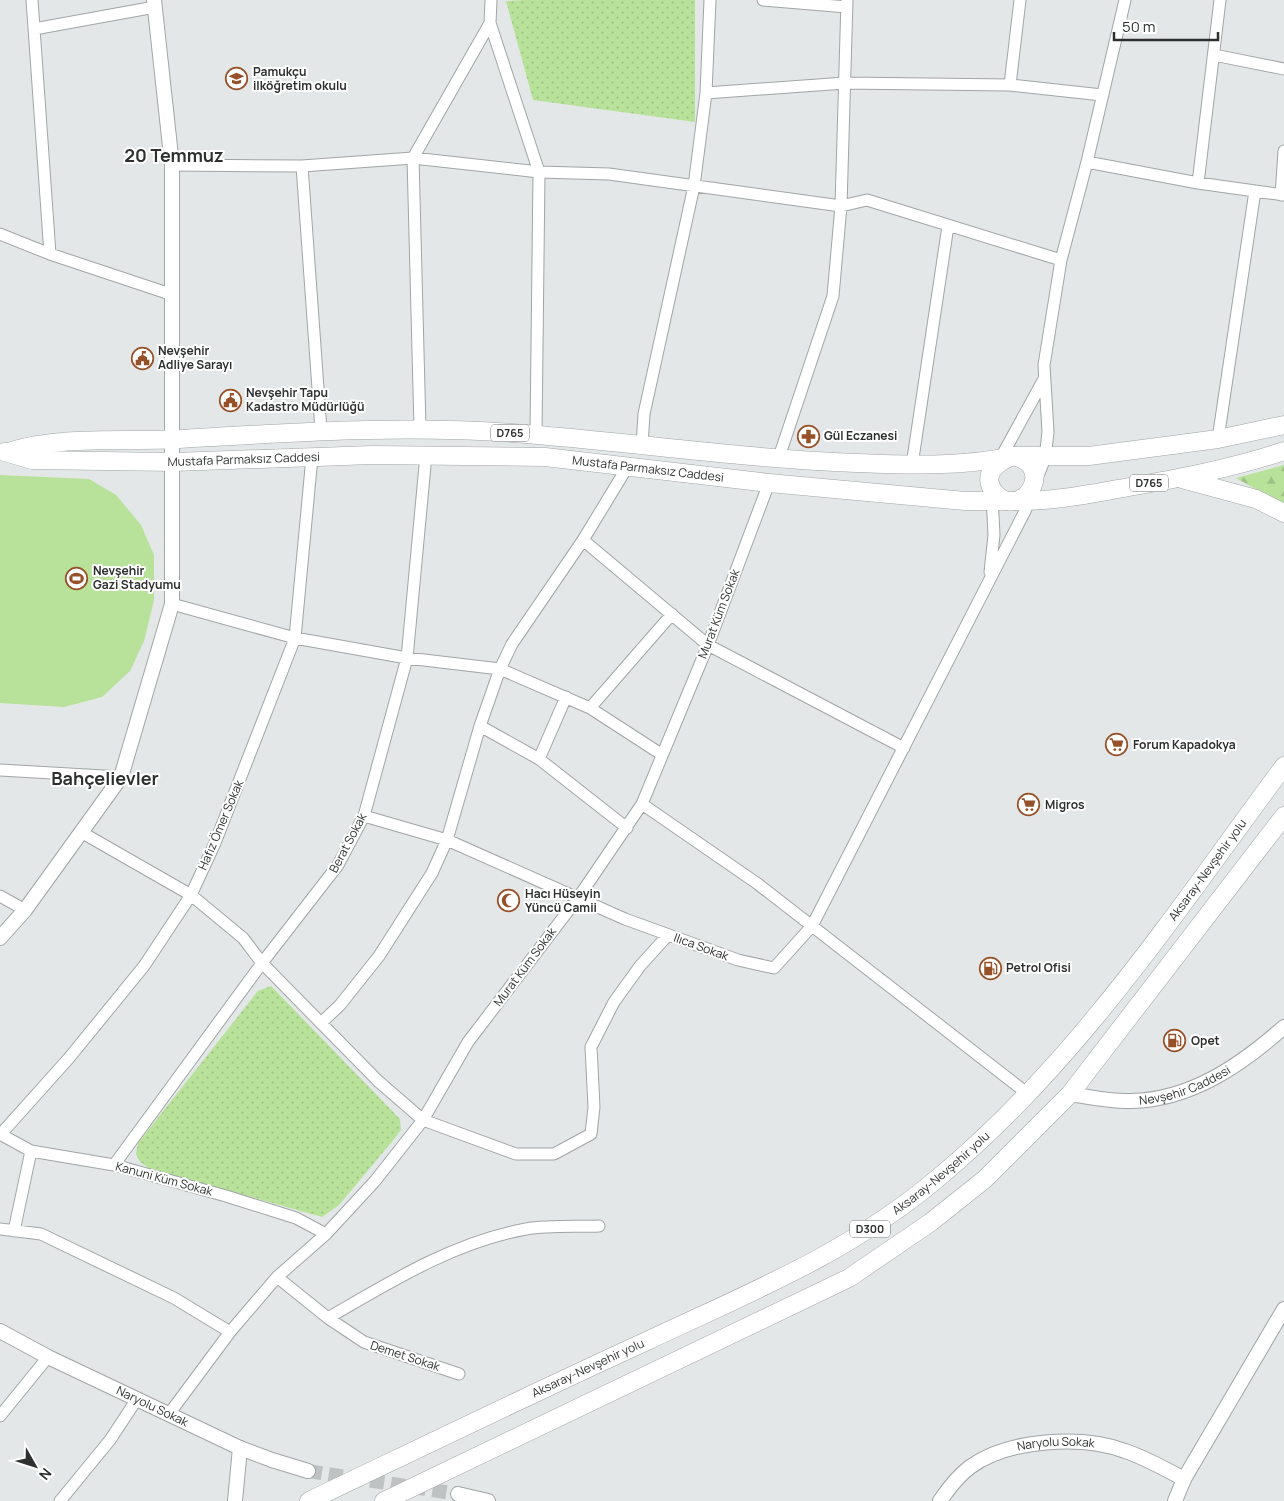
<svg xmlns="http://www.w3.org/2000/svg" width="1284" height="1501" font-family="Manrope,sans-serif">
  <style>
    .grass { fill: url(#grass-dots) }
    .forest { fill: url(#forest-firs) }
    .garden { fill: #b8e29a }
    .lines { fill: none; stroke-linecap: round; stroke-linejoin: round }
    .tertiary-tunnel { stroke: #bfc2c2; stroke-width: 14; stroke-dasharray: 14 7; stroke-linecap: butt }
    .minor-casing { stroke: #a1a5a5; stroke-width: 13 }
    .tertiary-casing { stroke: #a1a5a5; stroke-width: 16 }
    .primary-casing { stroke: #a1a5a5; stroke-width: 19 }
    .trunk-casing { stroke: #a1a5a5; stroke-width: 19 }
    .minor { stroke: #fff; stroke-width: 11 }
    .tertiary { stroke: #fff; stroke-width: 14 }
    .primary { stroke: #fff; stroke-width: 18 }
    .trunk { stroke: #fff; stroke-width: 18 }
    .labels { text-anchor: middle; stroke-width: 4; stroke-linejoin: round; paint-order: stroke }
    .shield { fill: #fff; stroke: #6d6e6e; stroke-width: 1 }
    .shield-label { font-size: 11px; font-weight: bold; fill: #2e3030 }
    .poi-label { font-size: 12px; font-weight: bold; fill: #2e3030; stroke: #fff; text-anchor: start }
    .street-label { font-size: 12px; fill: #2e3030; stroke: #fff }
    .district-label { font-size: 18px; font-weight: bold; fill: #2e3030; stroke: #fff }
  </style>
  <defs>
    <pattern id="grass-dots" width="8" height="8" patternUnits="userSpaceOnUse" patternTransform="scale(1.25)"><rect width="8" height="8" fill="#b8e29a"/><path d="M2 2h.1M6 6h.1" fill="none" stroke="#9ec285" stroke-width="1.8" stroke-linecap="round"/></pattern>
    <pattern id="forest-firs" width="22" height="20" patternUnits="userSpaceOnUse" patternTransform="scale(1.25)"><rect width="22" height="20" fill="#b8e29a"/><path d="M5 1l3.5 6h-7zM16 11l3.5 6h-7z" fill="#9ec285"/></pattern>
  </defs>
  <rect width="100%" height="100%" fill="#e3e7e7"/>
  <path class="grass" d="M523 0H695V122L533 100 506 1Z
    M271 986 400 1119 401 1130 395 1138 339 1205 322 1217 149 1168 140 1162 136 1154 138 1143 258 991Z"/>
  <path class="forest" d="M1284 465V505L1236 478Z"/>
  <path class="garden" d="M0 475 89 479 116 495 141 525 154 555V600L144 641 130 671 102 697 64 707 0 703Z"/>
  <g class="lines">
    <path class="tertiary-tunnel" d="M308 1471 458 1494"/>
    <defs>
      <path id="minor" d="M32 0 50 254
        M491 0 490 23 539 172 536 434
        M763 0 847 7
        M34 29 155 7
        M1214 55 1284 69
        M1010 85 1020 0
        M706 93 845 83 1010 85 1102 95
        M1087 162 1198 183 1284 195
        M172 165 302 166 413 158 539 172 609 174 841 206 867 200 1061 260
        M302 166 321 430
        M1198 183 1220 0
        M1281 195 1284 151
        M0 234 50 254 173 295
        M420 428 413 158 490 23
        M1218 439 1255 191
        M642 445 644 414 694 186 706 93 710 0
        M778 460 833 296 841 206 847 0
        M999 461 1044 379
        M912 465 948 226
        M1036 481 1045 458 1048 432 1044 365 1061 260 1087 162 1125 0
        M583 540 708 645 904 748
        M990 572 994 535 992 495
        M172 604 295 638 407 658 500 669 590 708 661 754
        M590 708 672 614
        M480 726 539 759 627 828
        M539 759 566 697
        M0 770 121 777
        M642 804 758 884 1028 1094
        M364 816 447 840 625 919 738 960 774 968 812 926 1025 511 1030 496
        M81 832 191 895 243 938 262 963 378 1081 423 1120 516 1154H554L591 1134 594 1107 591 1047 614 1002 640 966 668 935
        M0 896 25 910
        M321 1023 340 1005 379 956 432 873 447 840 480 726 500 669 512 644 583 540 628 466
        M0 1134 31 1151 114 1165 226 1196 296 1218 326 1234
        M0 1135 69 1058 144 966 191 895 215 843 295 638 312 457
        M114 1165 262 963 338 865 364 816 407 658 426 455
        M0 1229 41 1234 174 1298 230 1332
        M14 1231 31 1151
        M277 1277 328 1318 364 1342 459 1374
        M328 1318C390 1282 454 1242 526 1229 550 1225 575 1227 599 1226
        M169 1414 230 1332 277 1277 326 1234 375 1181 423 1120 468 1042 578 898 642 804 708 645 769 483
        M0 1416 48 1357
        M60 1501 110 1440 137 1399"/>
      <g id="tertiary">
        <path d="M0 938 25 910 121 777 172 604V165L154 0"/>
        <path id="s1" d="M1070 1094C1090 1097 1111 1102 1131 1101 1191 1100 1241 1065 1284 1027"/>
        <path id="s2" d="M0 1331 48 1357 240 1448 272 1460 308 1471"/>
        <path d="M458 1494 488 1501"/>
        <path d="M235 1501 240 1448"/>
        <path id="s3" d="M940 1501C948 1489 958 1476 970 1467 1008 1439 1082 1435 1125 1451 1146 1458 1165 1469 1184 1479"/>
        <path d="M1175 1501 1184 1479 1284 1309"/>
      </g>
      <g id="primary">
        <path id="s4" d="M5 452 32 460 174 462 372 455 545 457 769 483 965 501H1008"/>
        <path d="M8 452C61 435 122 442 179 439 299 432 418 424 538 435 645 444 750 459 856 463 909 465 962 467 1013 456 1059 467 1020 522 995 493 980 475 997 462 1013 456"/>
      </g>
      <g id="trunk">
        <path d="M1013 456H1089L1218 439 1284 425"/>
        <path d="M1182 479 1256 499 1284 513"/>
        <path d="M1012 501C1051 502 1090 494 1129 487 1181 478 1233 468 1284 451"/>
        <path id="s5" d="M309 1501C422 1447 535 1392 649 1340 753 1291 849 1253 938 1178 1077 1063 1177 910 1284 766"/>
        <path d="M384 1501 849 1278 931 1222 985 1179 1070 1094 1284 816"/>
      </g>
    </defs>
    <use href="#minor" class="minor-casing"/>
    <use href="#tertiary" class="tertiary-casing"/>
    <use href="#primary" class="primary-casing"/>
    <use href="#trunk" class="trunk-casing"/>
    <use href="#minor" class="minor"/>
    <use href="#tertiary" class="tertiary"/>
    <use href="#primary" class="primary"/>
    <use href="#trunk" class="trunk"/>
  </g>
  <defs>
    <symbol id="school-ring" viewBox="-11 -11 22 22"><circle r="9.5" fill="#fff" stroke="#975129" stroke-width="1.5"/><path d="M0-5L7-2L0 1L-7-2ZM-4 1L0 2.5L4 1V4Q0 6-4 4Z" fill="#975129"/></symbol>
    <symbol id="civic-ring" viewBox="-11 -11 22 22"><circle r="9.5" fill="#fff" stroke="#975129" stroke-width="1.5"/><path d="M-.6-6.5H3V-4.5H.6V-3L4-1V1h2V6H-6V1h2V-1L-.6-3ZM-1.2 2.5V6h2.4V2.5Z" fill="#975129"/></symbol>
    <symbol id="pharmacy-ring" viewBox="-11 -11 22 22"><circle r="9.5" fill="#fff" stroke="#975129" stroke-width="1.5"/><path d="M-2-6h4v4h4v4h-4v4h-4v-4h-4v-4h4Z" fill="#975129"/></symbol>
    <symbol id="stadium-ring" viewBox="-11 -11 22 22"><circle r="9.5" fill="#fff" stroke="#975129" stroke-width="1.5"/><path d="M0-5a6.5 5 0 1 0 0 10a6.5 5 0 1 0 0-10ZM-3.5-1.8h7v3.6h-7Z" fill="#975129"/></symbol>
    <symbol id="supermarket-ring" viewBox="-11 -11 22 22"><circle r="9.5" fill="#fff" stroke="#975129" stroke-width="1.5"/><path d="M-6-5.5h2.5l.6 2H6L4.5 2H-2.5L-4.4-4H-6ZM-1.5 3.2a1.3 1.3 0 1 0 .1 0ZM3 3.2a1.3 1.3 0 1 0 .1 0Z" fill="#975129"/></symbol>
    <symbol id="mosque-ring" viewBox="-11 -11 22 22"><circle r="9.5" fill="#fff" stroke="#975129" stroke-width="1.5"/><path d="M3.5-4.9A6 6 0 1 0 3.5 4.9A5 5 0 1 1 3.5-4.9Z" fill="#975129"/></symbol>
    <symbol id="fuel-ring" viewBox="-11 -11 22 22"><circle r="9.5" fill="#fff" stroke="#975129" stroke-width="1.5"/><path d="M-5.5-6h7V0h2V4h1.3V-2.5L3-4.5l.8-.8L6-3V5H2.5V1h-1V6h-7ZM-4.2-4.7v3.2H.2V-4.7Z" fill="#975129"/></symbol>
  </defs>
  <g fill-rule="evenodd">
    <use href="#school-ring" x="224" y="66" width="25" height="25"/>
    <use href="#civic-ring" x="130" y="346" width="25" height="25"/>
    <use href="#civic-ring" x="218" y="388" width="25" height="25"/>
    <use href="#pharmacy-ring" x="796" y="424" width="25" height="25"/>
    <use href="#stadium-ring" x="64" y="566" width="25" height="25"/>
    <use href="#supermarket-ring" x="1104" y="732" width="25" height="25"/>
    <use href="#supermarket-ring" x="1016" y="792" width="25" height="25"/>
    <use href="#mosque-ring" x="496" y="888" width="25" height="25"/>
    <use href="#fuel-ring" x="978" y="956" width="25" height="25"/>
    <use href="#fuel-ring" x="1162" y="1028" width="25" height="25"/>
  </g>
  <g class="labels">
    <g class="shield">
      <rect x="491" y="424.5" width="38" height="17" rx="4"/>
      <rect x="1130" y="474.5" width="38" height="17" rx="4"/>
      <rect x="850" y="1220.5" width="40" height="17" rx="4"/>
    </g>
    <g class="shield-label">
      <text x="510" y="437">D765</text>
      <text x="1149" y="487">D765</text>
      <text x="870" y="1233">D300</text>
    </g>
    <g class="poi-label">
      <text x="253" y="76">Pamukçu<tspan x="253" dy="14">ilköğretim okulu</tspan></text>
      <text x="158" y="355">Nevşehir<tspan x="158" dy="14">Adliye Sarayı</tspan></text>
      <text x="246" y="397">Nevşehir Tapu<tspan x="246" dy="14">Kadastro Müdürlüğü</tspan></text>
      <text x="824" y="440">Gül Eczanesi</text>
      <text x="93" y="575">Nevşehir<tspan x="93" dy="14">Gazi Stadyumu</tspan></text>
      <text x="1133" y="749">Forum Kapadokya</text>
      <text x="1045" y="809">Migros</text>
      <text x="525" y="898">Hacı Hüseyin<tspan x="525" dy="14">Yüncü Camii</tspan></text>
      <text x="1006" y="972">Petrol Ofisi</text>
      <text x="1191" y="1045">Opet</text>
    </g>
    <g class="street-label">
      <text dy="4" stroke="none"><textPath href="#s4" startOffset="240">Mustafa Parmaksız Caddesi</textPath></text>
      <text dy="4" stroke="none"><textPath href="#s4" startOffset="645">Mustafa Parmaksız Caddesi</textPath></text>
      <text transform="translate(719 614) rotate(-69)" y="4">Murat Küm Sokak</text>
      <text transform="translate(221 825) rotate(-67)" y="4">Hafız Ömer Sokak</text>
      <text transform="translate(348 843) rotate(-62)" y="4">Berat Sokak</text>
      <text dy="4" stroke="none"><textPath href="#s5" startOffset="1119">Aksaray-Nevşehir yolu</textPath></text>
      <text transform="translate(701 947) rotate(20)" y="4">Ilıca Sokak</text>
      <text transform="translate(525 967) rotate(-53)" y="4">Murat Küm Sokak</text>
      <text dy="4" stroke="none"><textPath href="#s1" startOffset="118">Nevşehir Caddesi</textPath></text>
      <text dy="4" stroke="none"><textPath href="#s5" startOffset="714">Aksaray-Nevşehir yolu</textPath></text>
      <text transform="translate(164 1179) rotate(15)" y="4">Kanuni Küm Sokak</text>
      <text transform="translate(405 1356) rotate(18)" y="4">Demet Sokak</text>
      <text dy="4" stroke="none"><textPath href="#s5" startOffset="309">Aksaray-Nevşehir yolu</textPath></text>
      <text dy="4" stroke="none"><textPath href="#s2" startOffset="170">Naryolu Sokak</textPath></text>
      <text dy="4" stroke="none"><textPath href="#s3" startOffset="136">Naryolu Sokak</textPath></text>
    </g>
    <g class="district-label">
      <text x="174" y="162">20 Temmuz</text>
      <text x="105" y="785">Bahçelievler</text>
    </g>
  </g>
  <g transform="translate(35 1466) rotate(129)" stroke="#ffffff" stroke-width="4" paint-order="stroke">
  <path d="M0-4L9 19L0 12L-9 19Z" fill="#2e3030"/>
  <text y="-8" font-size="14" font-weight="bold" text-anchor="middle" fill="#2e3030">N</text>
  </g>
  <path d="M1114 32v8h104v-8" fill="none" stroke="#2e3030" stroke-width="2.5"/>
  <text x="1122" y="32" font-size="15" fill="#2e3030" stroke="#ffffff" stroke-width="4" paint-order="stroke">50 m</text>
</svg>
